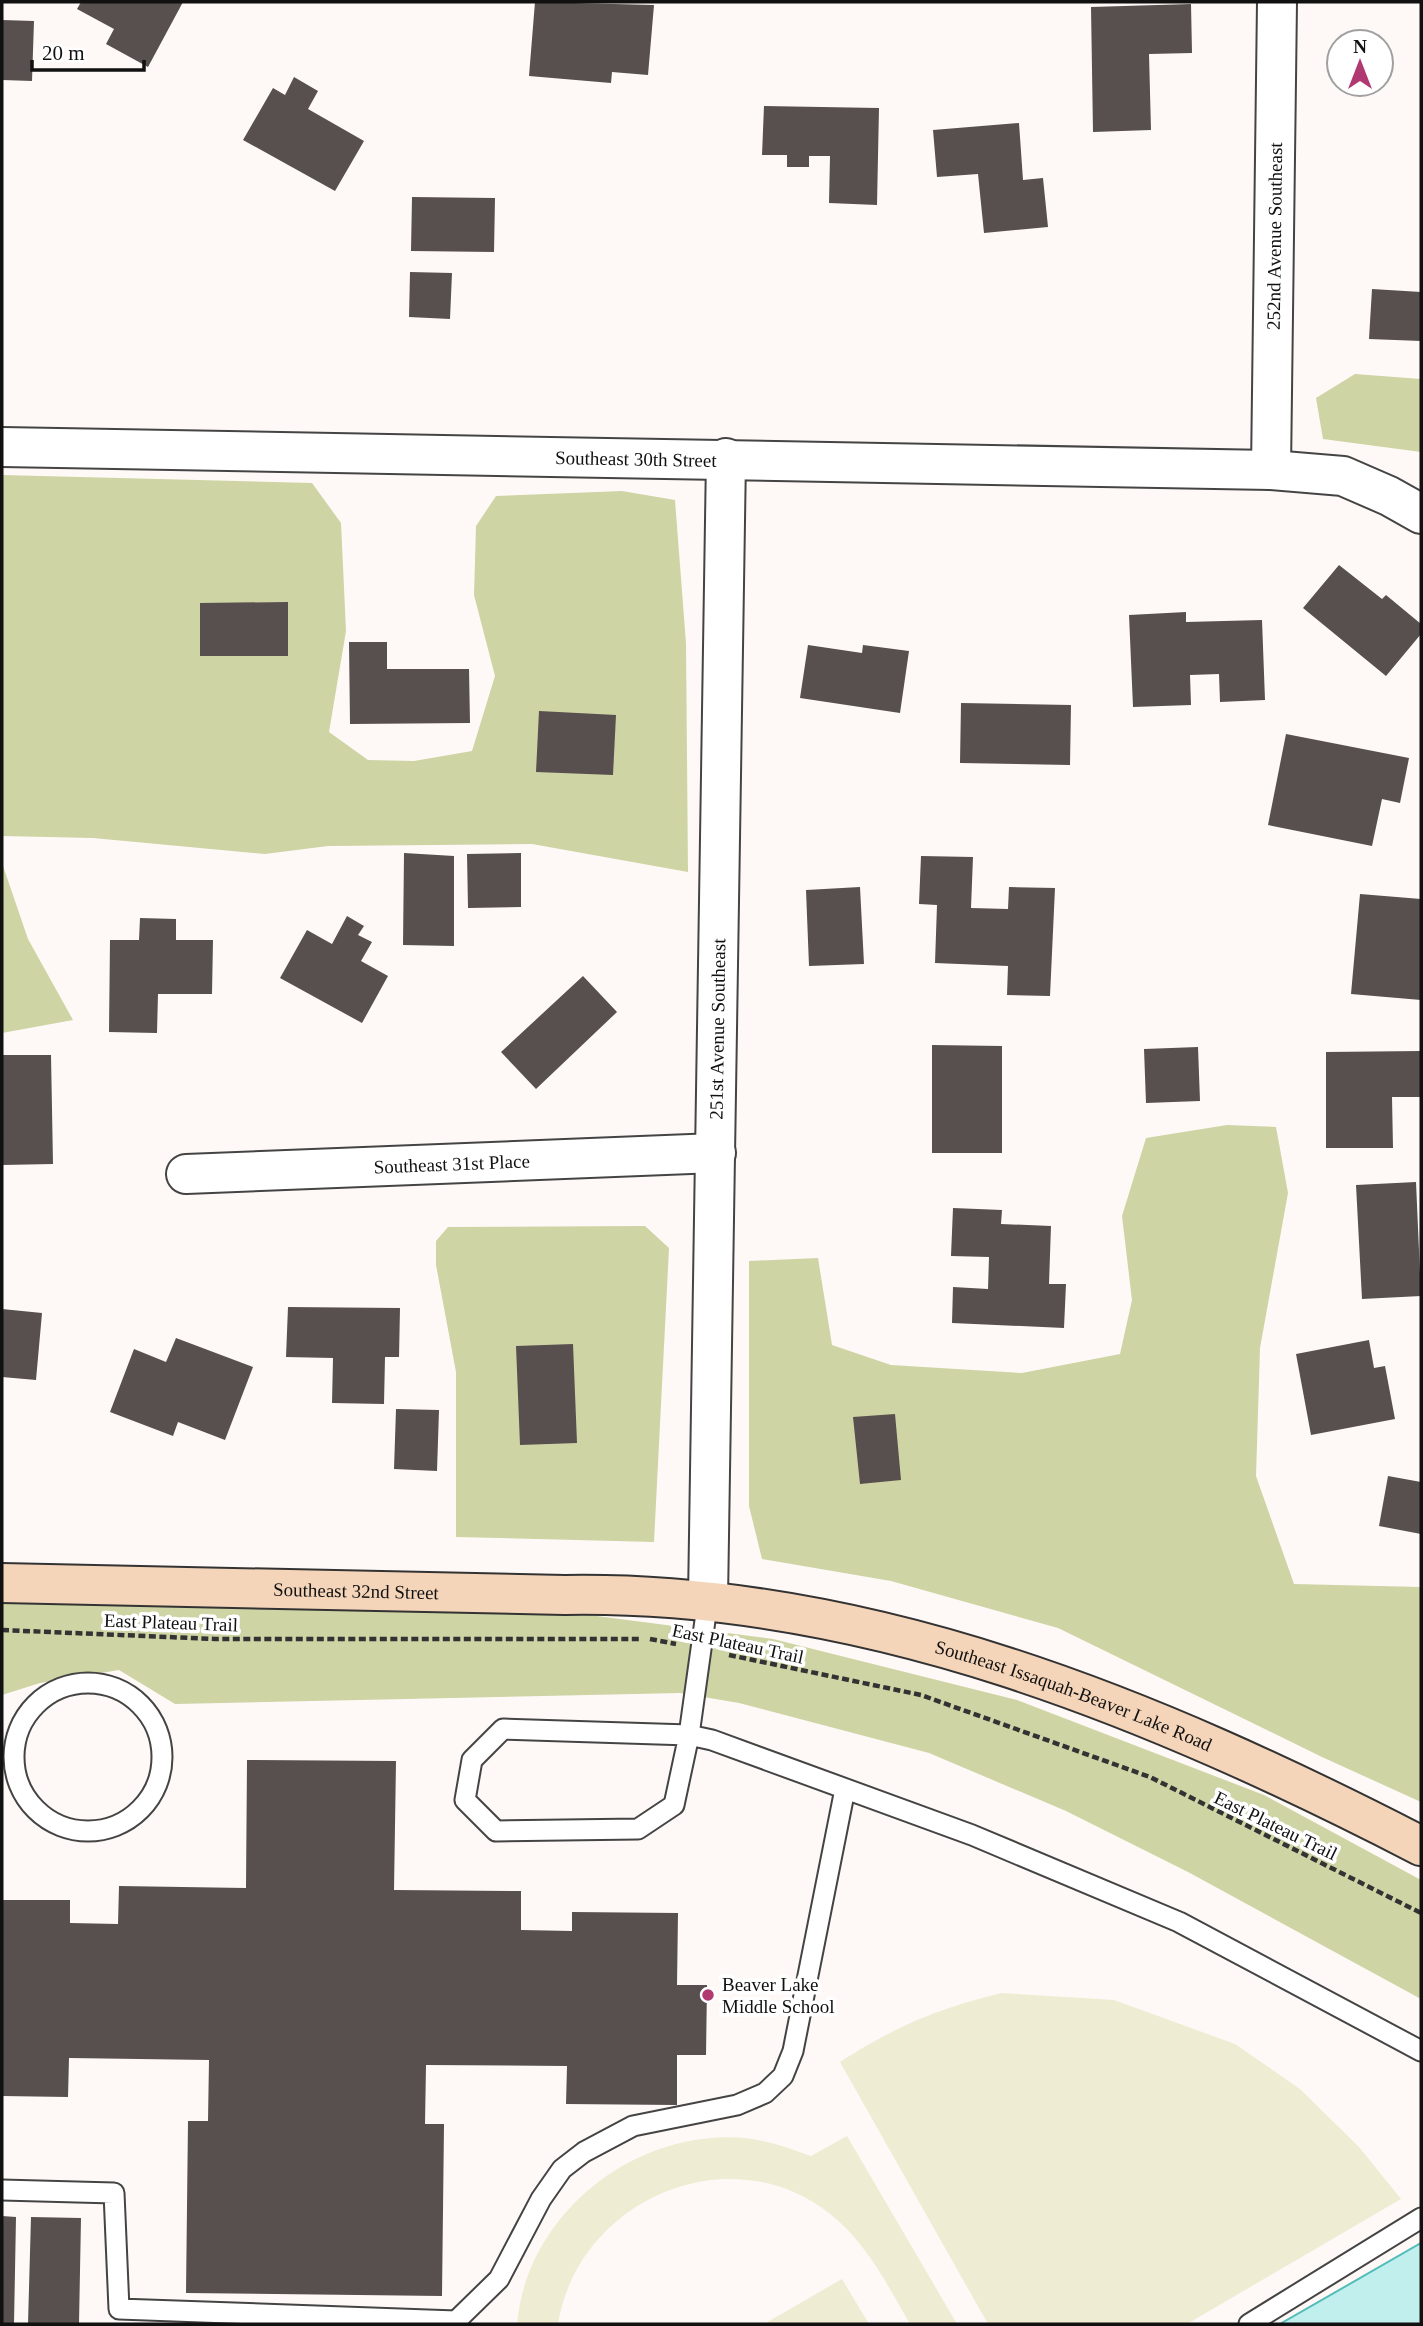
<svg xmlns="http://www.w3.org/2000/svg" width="1423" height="2326" font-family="'Times New Roman',serif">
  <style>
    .forest { fill: #ced4a4 }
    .pitch { fill: #eeecd3 }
    .water { fill: #c1efed; stroke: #51bdba; stroke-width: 2 }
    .building { fill: #584f4f }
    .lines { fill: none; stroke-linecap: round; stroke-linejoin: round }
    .lane-casing { stroke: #444; stroke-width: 23 }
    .street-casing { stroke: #444; stroke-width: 42 }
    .secondary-casing { stroke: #333; stroke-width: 42 }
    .path { stroke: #333; stroke-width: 4.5; stroke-dasharray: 7 3.5; stroke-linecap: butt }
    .lane { stroke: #fff; stroke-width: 19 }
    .street { stroke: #fff; stroke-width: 38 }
    .secondary { stroke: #f5d5ba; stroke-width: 38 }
    .poi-dot { fill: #b13972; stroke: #fff; stroke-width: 2.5 }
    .labels { text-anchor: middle; stroke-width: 7; stroke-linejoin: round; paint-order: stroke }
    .street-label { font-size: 19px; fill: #111; stroke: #fff }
    .poi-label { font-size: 19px; fill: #111; stroke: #fff; text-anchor: start }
  </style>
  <rect width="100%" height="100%" fill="#fef9f6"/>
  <path class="forest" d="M1355 374 1421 379V452L1323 439 1316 398Z
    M2 475 312 483 341 523 346 631 329 732 368 760 414 761 472 751 495 676 474 595 476 526 496 496 622 491 675 500 686 643 688 872 532 844 328 846 265 854 93 838 2 836Z
    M2 863 28 939 73 1020 2 1033Z
    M1227 1125 1276 1127 1288 1193 1260 1348 1256 1476 1294 1584 1421 1587V1802L1322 1757 1058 1628 891 1581 762 1559 749 1506V1261L818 1258 832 1345 891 1365 1022 1373 1120 1354 1132 1300 1122 1216 1146 1138Z
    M645 1226 669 1248 654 1542 456 1537V1372L436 1265V1241L448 1227Z
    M2 1601 566 1612 773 1639 1017 1700 1264 1795 1421 1880V1999L1188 1872 1066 1811 929 1753 739 1703 680 1693 175 1704 119 1670 40 1683 2 1695Z"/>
  <path class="pitch" d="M1001 1993 1114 2000 1235 2044 1300 2089 1359 2147 1401 2199 1187 2324H988L840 2062C898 2025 935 2010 1001 1993Z
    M847 2136 957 2324H910C887 2284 866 2242 829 2213 727 2134 578 2201 558 2324H517C527 2214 634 2129 744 2138 767 2140 789 2148 811 2156Z
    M842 2279 869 2324H764Z"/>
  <path class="water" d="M1421 2243V2324H1280Z"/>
  <path class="building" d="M81 2H183L148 67 106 44 114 29 77 9Z
    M535 2 654 5 648 75 612 72 611 83 529 76Z
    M1191 4 1192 53 1149 54 1151 130 1093 132 1091 7Z
    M2 20 34 21 32 81 2 80Z
    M294 77 318 91 308 109 364 141 335 191 243 140 273 88 285 95Z
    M764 106 879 108 877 205 829 203 830 156H809V167H787V155H762Z
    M1019 123 1023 180 1043 178 1048 227 984 233 978 174 937 177 933 130Z
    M412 197 495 198 494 252 411 251Z
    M410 272 452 273 450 319 409 317Z
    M1372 289 1421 292V341L1369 339Z
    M1339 565 1382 599 1386 595 1421 624V634L1386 676 1303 608Z
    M288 602V656H200V603Z
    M1186 612V622L1262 620 1265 700 1220 702 1219 674 1190 675 1191 705 1133 707 1129 615Z
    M349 642H387V669H469L470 723 350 724Z
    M808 645 862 653 863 645 909 651 900 713 800 698Z
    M961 703 1071 705 1070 765 960 763Z
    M539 711 616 715 613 775 536 772Z
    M1286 734 1409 758 1400 803 1382 799 1372 846 1268 825Z
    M404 853 454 856V946L403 945Z
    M521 853V907L468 908 467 854Z
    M921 856 973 857 971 908 1008 909 1009 887 1055 888 1050 996 1007 995 1008 966 935 963 937 905 919 904Z
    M860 887 864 964 809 966 806 890Z
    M1360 894 1421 899V1000L1351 994Z
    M347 916 364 926 358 935 372 942 361 961 388 976 362 1023 280 978 307 930 332 944Z
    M140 918 176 919V940H213L212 994H158L157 1033 109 1032 110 940H139Z
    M583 976 617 1012 536 1089 501 1052Z
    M932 1045 1002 1046V1153H932Z
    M1198 1047 1200 1101 1146 1103 1144 1049Z
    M1421 1051V1097H1392L1393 1148H1326V1052Z
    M2 1055H51L53 1164 2 1165Z
    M1416 1182 1421 1296 1362 1299 1356 1185Z
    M953 1208 1002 1210 1001 1224 1051 1226 1049 1284H1066L1064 1328 952 1323 953 1287 988 1289 989 1257 951 1256Z
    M288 1307 400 1308 399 1357H385L384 1404 332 1403 333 1358 286 1357Z
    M2 1309 42 1313 36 1380 2 1377Z
    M176 1338 253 1367 225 1440 178 1422 173 1436 110 1412 134 1349 166 1362Z
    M1369 1340 1374 1368 1385 1366 1395 1419 1311 1435 1296 1354Z
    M573 1344 577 1443 520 1445 516 1346Z
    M396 1409 439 1410 437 1471 394 1469Z
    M895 1414 901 1480 860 1484 853 1417Z
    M1388 1476 1421 1482V1534L1379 1526Z
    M247 1760 396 1761 394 1890 521 1891V1930L572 1931V1912L678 1913 677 1985H707L706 2055H677V2105L566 2104 567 2066 426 2065 425 2124H444L442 2296 186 2293 188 2121H208L209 2060 69 2058 68 2097 2 2096V1900H70V1923L118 1924 119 1886 246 1888Z
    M2 2216 16 2217 14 2324H2Z
    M31 2217 81 2218 79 2324H28Z"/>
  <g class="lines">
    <defs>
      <path id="lane" d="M708 1599 689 1735 674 1805 638 1829 496 1831 465 1800 472 1760 503 1729 689 1735 712 1740 972 1835 1179 1922 1421 2051
        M14 1757a74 74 0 1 1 148 0a74 74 0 1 1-148 0Z
        M2 2190 114 2193 119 2309 456 2321 499 2279 541 2199 562 2169 584 2152 633 2126 737 2105 765 2093 783 2076 793 2051 845 1789
        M1249 2324 1421 2218"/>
      <g id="street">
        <path id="s1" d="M2 447 1271 470 1343 476 1389 496 1421 514"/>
        <path id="s2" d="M1271 470 1277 2"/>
        <path id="s3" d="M186 1174 716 1153"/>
        <path id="s4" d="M708 1599 726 458"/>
      </g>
      <g id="secondary">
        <path id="s5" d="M2 1583 565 1595C869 1590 1155 1709 1421 1846"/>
      </g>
    </defs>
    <use href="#lane" class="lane-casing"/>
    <use href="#street" class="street-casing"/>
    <use href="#secondary" class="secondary-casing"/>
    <path class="path" d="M2 1630 215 1639H641
      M650 1639 676 1644
      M729 1655 921 1695 1150 1777 1421 1913"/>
    <use href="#lane" class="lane"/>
    <use href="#street" class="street"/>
    <use href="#secondary" class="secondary"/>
  </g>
  <circle class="poi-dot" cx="708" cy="1995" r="7"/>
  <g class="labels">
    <g class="street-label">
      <text dy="7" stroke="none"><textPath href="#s2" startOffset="234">252nd Avenue Southeast</textPath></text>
      <text dy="7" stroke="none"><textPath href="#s1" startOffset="634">Southeast 30th Street</textPath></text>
      <text dy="7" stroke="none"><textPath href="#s4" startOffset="570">251st Avenue Southeast</textPath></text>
      <text dy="7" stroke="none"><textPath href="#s3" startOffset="266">Southeast 31st Place</textPath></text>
      <text dy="7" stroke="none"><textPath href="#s5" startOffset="354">Southeast 32nd Street</textPath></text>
      <text transform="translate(171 1622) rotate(2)" y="7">East Plateau Trail</text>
      <text transform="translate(738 1643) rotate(12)" y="7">East Plateau Trail</text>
      <text dy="7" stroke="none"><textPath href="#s5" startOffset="1085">Southeast Issaquah-Beaver Lake Road</textPath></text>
      <text transform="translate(1276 1825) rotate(26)" y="7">East Plateau Trail</text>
    </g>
    <g class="poi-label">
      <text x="722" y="1991">Beaver Lake<tspan x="722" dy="22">Middle School</tspan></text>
    </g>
  </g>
  <rect width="1423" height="2326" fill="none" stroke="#111111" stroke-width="7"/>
  <g transform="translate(1360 63)"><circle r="33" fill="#ffffff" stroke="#a0a0a0" stroke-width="2"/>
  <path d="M0-5L12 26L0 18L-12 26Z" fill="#b13972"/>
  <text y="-10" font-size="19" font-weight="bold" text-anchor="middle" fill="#111111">N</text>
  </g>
  <path d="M32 60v10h112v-10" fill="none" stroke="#111111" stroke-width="3.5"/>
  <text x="42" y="60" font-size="21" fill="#111111" stroke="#ffffff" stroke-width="5" paint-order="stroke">20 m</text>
</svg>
